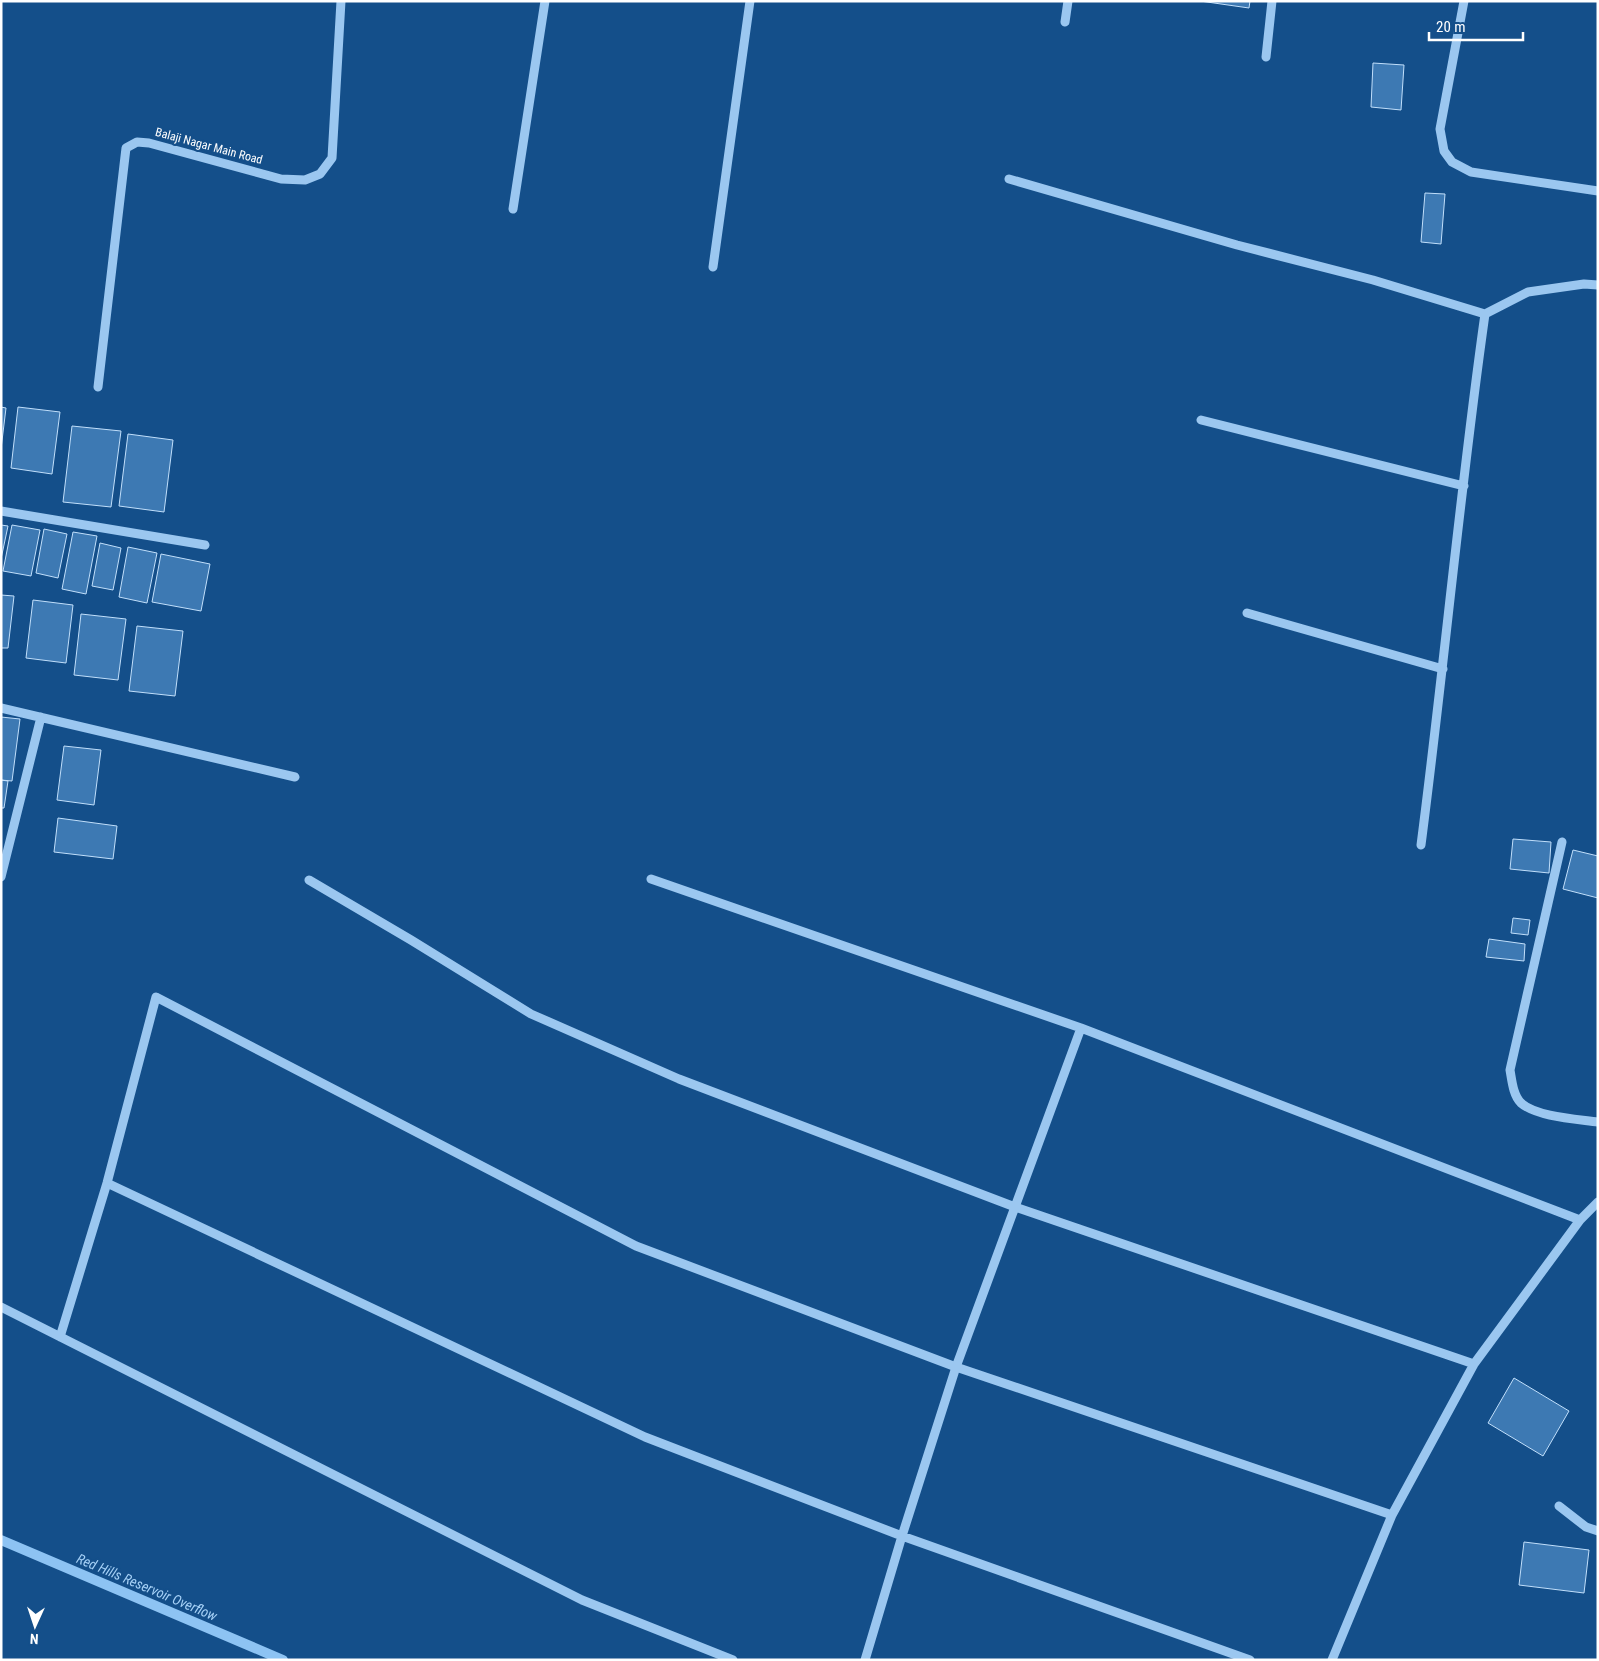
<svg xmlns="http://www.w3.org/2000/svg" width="1599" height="1661" font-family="'Roboto Condensed',sans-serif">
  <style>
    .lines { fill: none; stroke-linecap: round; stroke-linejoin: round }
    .stream { stroke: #8dc3f3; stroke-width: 10 }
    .building { fill: #3d79b3; stroke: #c1dffb }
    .minor { stroke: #9bc7f0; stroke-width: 9 }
    .labels { text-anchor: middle; stroke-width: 4.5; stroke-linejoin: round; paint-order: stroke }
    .street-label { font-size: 12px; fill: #fff; stroke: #144f8a }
    .water-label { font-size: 14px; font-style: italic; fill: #a6d1f7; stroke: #144f8a }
  </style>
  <rect width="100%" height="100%" fill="#144f8a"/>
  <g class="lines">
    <path class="stream" d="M1 1540 283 1660"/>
  </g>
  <path class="building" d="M1200 1H1250L1249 8Z
    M1373 63 1404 65 1401 110 1371 107Z
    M1425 193 1445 194 1441 244 1421 242Z
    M1 407 6 408 1 449Z
    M18 407 60 412 52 474 11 468Z
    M72 426 121 431 111 507 63 502Z
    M128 434 173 440 164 512 119 506Z
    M1 525 8 526 1 559Z
    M12 525 40 530 31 576 3 571Z
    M44 529 67 534 58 578 36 573Z
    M73 532 97 536 86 594 62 589Z
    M100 543 121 548 113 590 92 586Z
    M128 547 157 553 147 603 119 597Z
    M161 554 210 564 201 611 152 602Z
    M1 595 14 596 8 648H1Z
    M33 600 73 605 66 663 26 658Z
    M81 614 126 619 118 680 74 675Z
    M137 626 183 631 175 696 129 691Z
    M1 717 20 719 12 781 1 780Z
    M64 746 101 750 94 805 57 800Z
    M1 780 8 781 4 808H1Z
    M58 818 117 826 113 859 54 852Z
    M1513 839 1551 842 1549 873 1510 869Z
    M1573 850 1598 856V898L1563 889Z
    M1513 918 1530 920 1528 935 1511 933Z
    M1489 939 1525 944 1524 961 1486 957Z
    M1514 1378 1569 1411 1543 1456 1488 1423Z
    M1524 1542 1589 1550 1584 1593 1519 1585Z"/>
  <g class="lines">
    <path class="minor" d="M1464 1 1440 129 1444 151 1452 162 1471 172 1598 191
      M1065 22 1068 1
      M1266 57 1272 1
      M1009 179 1237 245 1373 280 1485 314
      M513 209 545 1
      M713 267 750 1
      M98 387 126 148 137 142 149 143 281 179 305 180 320 174 332 158 341 1
      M1201 420 1464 486
      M1 511 205 545
      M1247 613 1443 669
      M1 708 295 777
      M1562 842 1510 1070C1512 1081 1513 1095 1521 1103 1537 1117 1577 1119 1598 1122
      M1421 845C1444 668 1460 490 1485 314L1528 292 1584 284 1598 285
      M1 877 41 717
      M651 879 1081 1028 1580 1220
      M309 880 411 940 531 1014 679 1079 1015 1207 1474 1364
      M107 1183 645 1437 902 1536 1250 1660
      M1 1307 582 1600 733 1660
      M60 1337 107 1183 156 997 636 1246 956 1367 1392 1515
      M1559 1506 1586 1527 1598 1531
      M865 1660 902 1536 956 1367 1081 1028
      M1332 1660 1392 1515 1474 1364 1580 1220 1598 1202"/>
  </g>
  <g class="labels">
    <g class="street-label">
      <text transform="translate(209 146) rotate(15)" y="4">Balaji Nagar Main Road</text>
    </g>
    <g class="water-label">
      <text transform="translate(147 1587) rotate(23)" y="5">Red Hills Reservoir Overflow</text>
    </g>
  </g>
  <rect width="1599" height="1661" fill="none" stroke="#ffffff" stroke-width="5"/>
  <g transform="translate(35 1626) rotate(183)" stroke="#144f8a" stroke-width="4" paint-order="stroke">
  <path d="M0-4L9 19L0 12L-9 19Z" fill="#ffffff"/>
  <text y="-8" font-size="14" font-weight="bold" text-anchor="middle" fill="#ffffff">N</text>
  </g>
  <path d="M1429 32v8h94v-8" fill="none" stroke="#ffffff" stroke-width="2.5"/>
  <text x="1436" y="32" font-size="15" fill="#ffffff" stroke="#144f8a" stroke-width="4" paint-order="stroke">20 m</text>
</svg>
